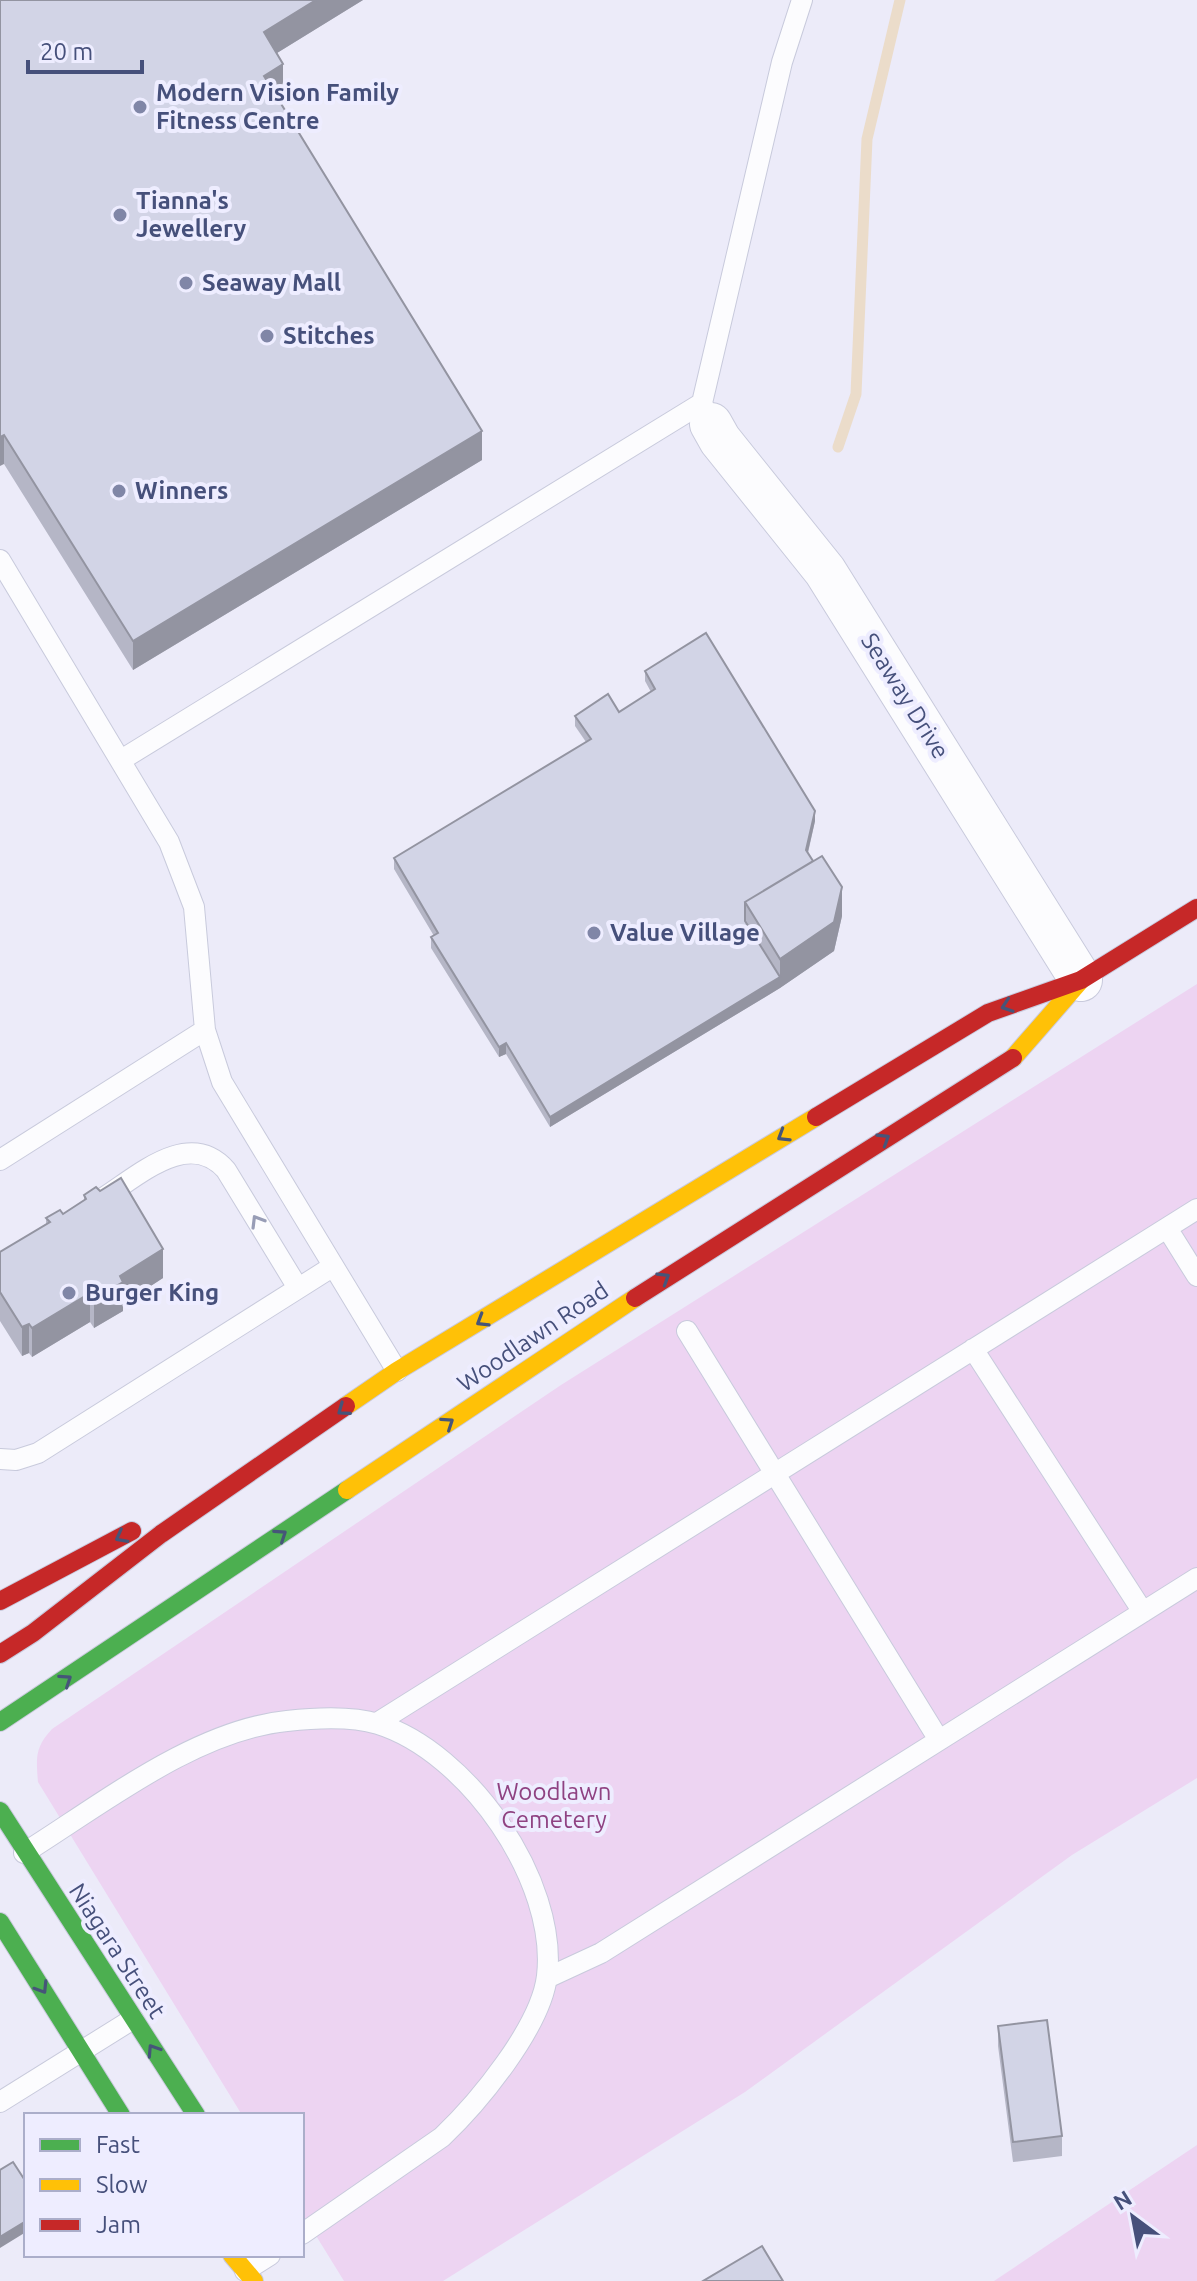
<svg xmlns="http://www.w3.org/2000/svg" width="1197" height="2281" font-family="Ubuntu,sans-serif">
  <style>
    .green { fill: #edd4f2 }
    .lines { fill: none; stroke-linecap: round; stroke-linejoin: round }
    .stream { stroke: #ebdcca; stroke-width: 11 }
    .lane-casing { stroke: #c8cadc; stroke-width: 22 }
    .street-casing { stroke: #c8cadc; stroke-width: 44 }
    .fast-casing { stroke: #c9cadd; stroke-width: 20 }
    .slow-casing { stroke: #c9cadd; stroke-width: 20 }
    .jam-casing { stroke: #c9cadd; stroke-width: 20 }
    .lane { stroke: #fcfcfe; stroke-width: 20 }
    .street { stroke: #fcfcfe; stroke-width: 42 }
    .fast { stroke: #4caf50; stroke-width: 18 }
    .slow { stroke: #ffc107; stroke-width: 18 }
    .jam { stroke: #c62828; stroke-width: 18 }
    .wall { fill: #b5b6c6 }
    .shaded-wall { fill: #9394a1 }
    .building { fill: #d2d4e6; stroke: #9394a1; stroke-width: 2 }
    .oneway { stroke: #465579 }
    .oneway2 { stroke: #989db6 }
    .poi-dot { fill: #8086a7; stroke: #eeedff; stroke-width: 3 }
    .labels { text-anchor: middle; stroke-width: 8; stroke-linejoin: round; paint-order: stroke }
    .poi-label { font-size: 24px; font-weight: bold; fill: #46507b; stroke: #eeedff; text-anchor: start }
    .street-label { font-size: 24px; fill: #46507b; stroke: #eeedff }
    .park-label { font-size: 24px; fill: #8f4282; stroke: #eeedff }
  </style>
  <rect width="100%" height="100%" fill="#ecebf9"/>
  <path class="green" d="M1197 984V1778L1072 1855 745 2092 443 2281H344L302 2213V2115H242L38 1782C36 1758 35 1747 52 1729L561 1385Z
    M1197 2145V2281H994Z"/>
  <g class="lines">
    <path class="stream" d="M838 447 856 394 867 139 900 0"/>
    <defs>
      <path id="lane" d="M702 403 782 62 802 0
        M0 560 169 842 194 907 205 1030 222 1082 397 1371
        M121 760 702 403 711 424
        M0 1160 205 1030
        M103 1198C138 1176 189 1128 226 1170L298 1288
        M1167 1228 1197 1276
        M687 1331 939 1740
        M973 1349 1143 1612
        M0 1459 16 1460 38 1453 332 1267
        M377 1723 1197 1209
        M24 1853C101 1805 195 1730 287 1721 314 1718 352 1716 378 1724 468 1752 558 1881 547 1976 541 2027 478 2103 442 2137L302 2234
        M547 1978 601 1953 1197 1578
        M0 2102 133 2019
        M245 2271 270 2255"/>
      <path id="street" d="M711 424 720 440 825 571 1081 980"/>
      <path id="fast" d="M0 1722 347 1490
        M0 1811 196 2115
        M0 1922 121 2115"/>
      <path id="slow" d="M1013 1058 1081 980
        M346 1406 397 1371 816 1117
        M347 1490 635 1298
        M232 2255 254 2281"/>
      <path id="jam" d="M816 1117 988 1013 1081 980 1197 908
        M635 1298 1013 1058
        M0 1601 132 1531
        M0 1654 33 1633 161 1534 346 1406"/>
    </defs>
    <use href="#lane" class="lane-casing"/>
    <use href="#street" class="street-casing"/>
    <use href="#fast" class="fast-casing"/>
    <use href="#slow" class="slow-casing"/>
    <use href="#jam" class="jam-casing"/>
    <use href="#lane" class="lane"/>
    <use href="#street" class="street"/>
    <use href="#fast" class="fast"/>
    <use href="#slow" class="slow"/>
    <use href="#jam" class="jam"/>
  </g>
  <path class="wall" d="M0 0H363L277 53 283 93 277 97 482 460 133 670 4 464Z
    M645 671 815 821 808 853 842 916 834 951 780 988 550 1127 506 1054 499 1057 431 948V937L434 936 394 869V858L586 742 575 726V716L619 712 651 692 645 681Z
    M84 1195 163 1278 123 1304V1311L94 1328 90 1322 32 1357 29 1353 22 1356 0 1321V1252L46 1224V1218L63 1214 84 1201Z
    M998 2026 1062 2136V2156L1013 2162 998 2046Z"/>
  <path class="shaded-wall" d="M316 0H363L264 61V32Z
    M283 64V93L264 105V76Z
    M482 431V460L133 670V641Z
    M4 435V464L0 466V437Z
    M815 811V821L806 860V850Z
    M842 887V916L834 951 780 988 550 1127V1117L780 977V959Z
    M506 1043V1054L499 1057V1047Z
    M163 1249V1278L123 1304V1311L94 1328V1299L120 1276Z
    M90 1293V1322L32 1357V1328Z
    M29 1324V1353L22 1356V1327Z
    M26 2221V2232L0 2248V2237Z"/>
  <path class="building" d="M0 0H316L264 32 283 64 264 76 482 431 133 641 4 435 0 437Z
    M706 633 815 811 806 850 813 861 745 902V921L780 977 550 1117 506 1043 499 1047 431 937 438 933 394 858 591 739 575 716 608 694 619 712 655 689 645 671Z
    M822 856 842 887 834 922 780 959 745 902Z
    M121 1178 163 1249 120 1276 123 1282 94 1299 90 1293 32 1328 29 1324 22 1327 0 1292V1252L50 1222 46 1218 60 1210 63 1214 86 1199 84 1195 96 1187 100 1191Z
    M1047 2020 1062 2136 1013 2142 998 2026Z
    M13 2162 26 2182V2221L0 2237V2170Z
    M762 2246 783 2281H703Z"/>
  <defs><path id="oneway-chevron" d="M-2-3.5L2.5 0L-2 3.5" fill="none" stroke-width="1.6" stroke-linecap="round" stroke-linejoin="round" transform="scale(2)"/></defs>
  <g class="oneway">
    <use href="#oneway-chevron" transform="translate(1007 1006) rotate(161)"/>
    <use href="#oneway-chevron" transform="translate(783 1136) rotate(148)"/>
    <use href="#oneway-chevron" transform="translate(884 1139) rotate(-32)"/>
    <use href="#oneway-chevron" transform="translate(664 1278) rotate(-32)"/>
    <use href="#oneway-chevron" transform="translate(482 1321) rotate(149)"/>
    <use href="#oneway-chevron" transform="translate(343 1410) rotate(144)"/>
    <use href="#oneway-chevron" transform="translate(448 1423) rotate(-34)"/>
    <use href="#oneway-chevron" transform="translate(281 1535) rotate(-34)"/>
    <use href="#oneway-chevron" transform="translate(121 1537) rotate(152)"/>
    <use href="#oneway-chevron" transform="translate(66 1680) rotate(-34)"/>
    <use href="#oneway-chevron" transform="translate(42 1988) rotate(58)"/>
    <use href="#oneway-chevron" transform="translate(153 2050) rotate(-123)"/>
  </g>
  <use class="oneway2" href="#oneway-chevron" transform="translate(257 1221) rotate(-121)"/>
  <g class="poi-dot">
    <circle cx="140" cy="107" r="8"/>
    <circle cx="120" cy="215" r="8"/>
    <circle cx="186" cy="283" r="8"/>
    <circle cx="267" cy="336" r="8"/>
    <circle cx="119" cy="491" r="8"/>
    <circle cx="594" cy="933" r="8"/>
    <circle cx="69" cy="1293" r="8"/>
  </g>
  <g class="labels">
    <g class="poi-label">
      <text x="156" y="101">Modern Vision Family<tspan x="156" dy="28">Fitness Centre</tspan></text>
      <text x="136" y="209">Tianna's<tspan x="136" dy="28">Jewellery</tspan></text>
      <text x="202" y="291">Seaway Mall</text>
      <text x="283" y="344">Stitches</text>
      <text x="135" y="499">Winners</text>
      <text x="610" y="941">Value Village</text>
      <text x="85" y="1301">Burger King</text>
    </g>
    <g class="street-label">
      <text transform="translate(905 696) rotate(58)" y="8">Seaway Drive</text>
      <text transform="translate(533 1337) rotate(-34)" y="8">Woodlawn Road</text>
      <text transform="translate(117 1951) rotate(57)" y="8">Niagara Street</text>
    </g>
    <g class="park-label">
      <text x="554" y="1800">Woodlawn<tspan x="554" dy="28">Cemetery</tspan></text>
    </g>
  </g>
  <rect x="24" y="2113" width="280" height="144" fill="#eeedff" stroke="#abaeca" stroke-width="2"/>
  <rect x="40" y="2139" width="40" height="12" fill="#4caf50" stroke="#abaeca" stroke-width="2"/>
  <text x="96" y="2153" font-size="24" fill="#46507b">Fast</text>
  <rect x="40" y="2179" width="40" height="12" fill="#ffc107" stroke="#abaeca" stroke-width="2"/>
  <text x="96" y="2193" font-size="24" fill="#46507b">Slow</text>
  <rect x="40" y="2219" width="40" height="12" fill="#c62828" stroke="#abaeca" stroke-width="2"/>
  <text x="96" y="2233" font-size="24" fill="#46507b">Jam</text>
  <g transform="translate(1133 2217) rotate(328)" stroke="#eeedff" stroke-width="6" paint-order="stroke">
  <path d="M0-6L14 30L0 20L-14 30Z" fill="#46507b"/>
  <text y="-12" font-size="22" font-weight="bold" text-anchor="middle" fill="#46507b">N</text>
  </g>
  <path d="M28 60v12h114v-12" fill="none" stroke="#46507b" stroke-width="4"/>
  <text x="40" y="60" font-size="24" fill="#46507b" stroke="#eeedff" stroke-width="6" paint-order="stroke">20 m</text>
</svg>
